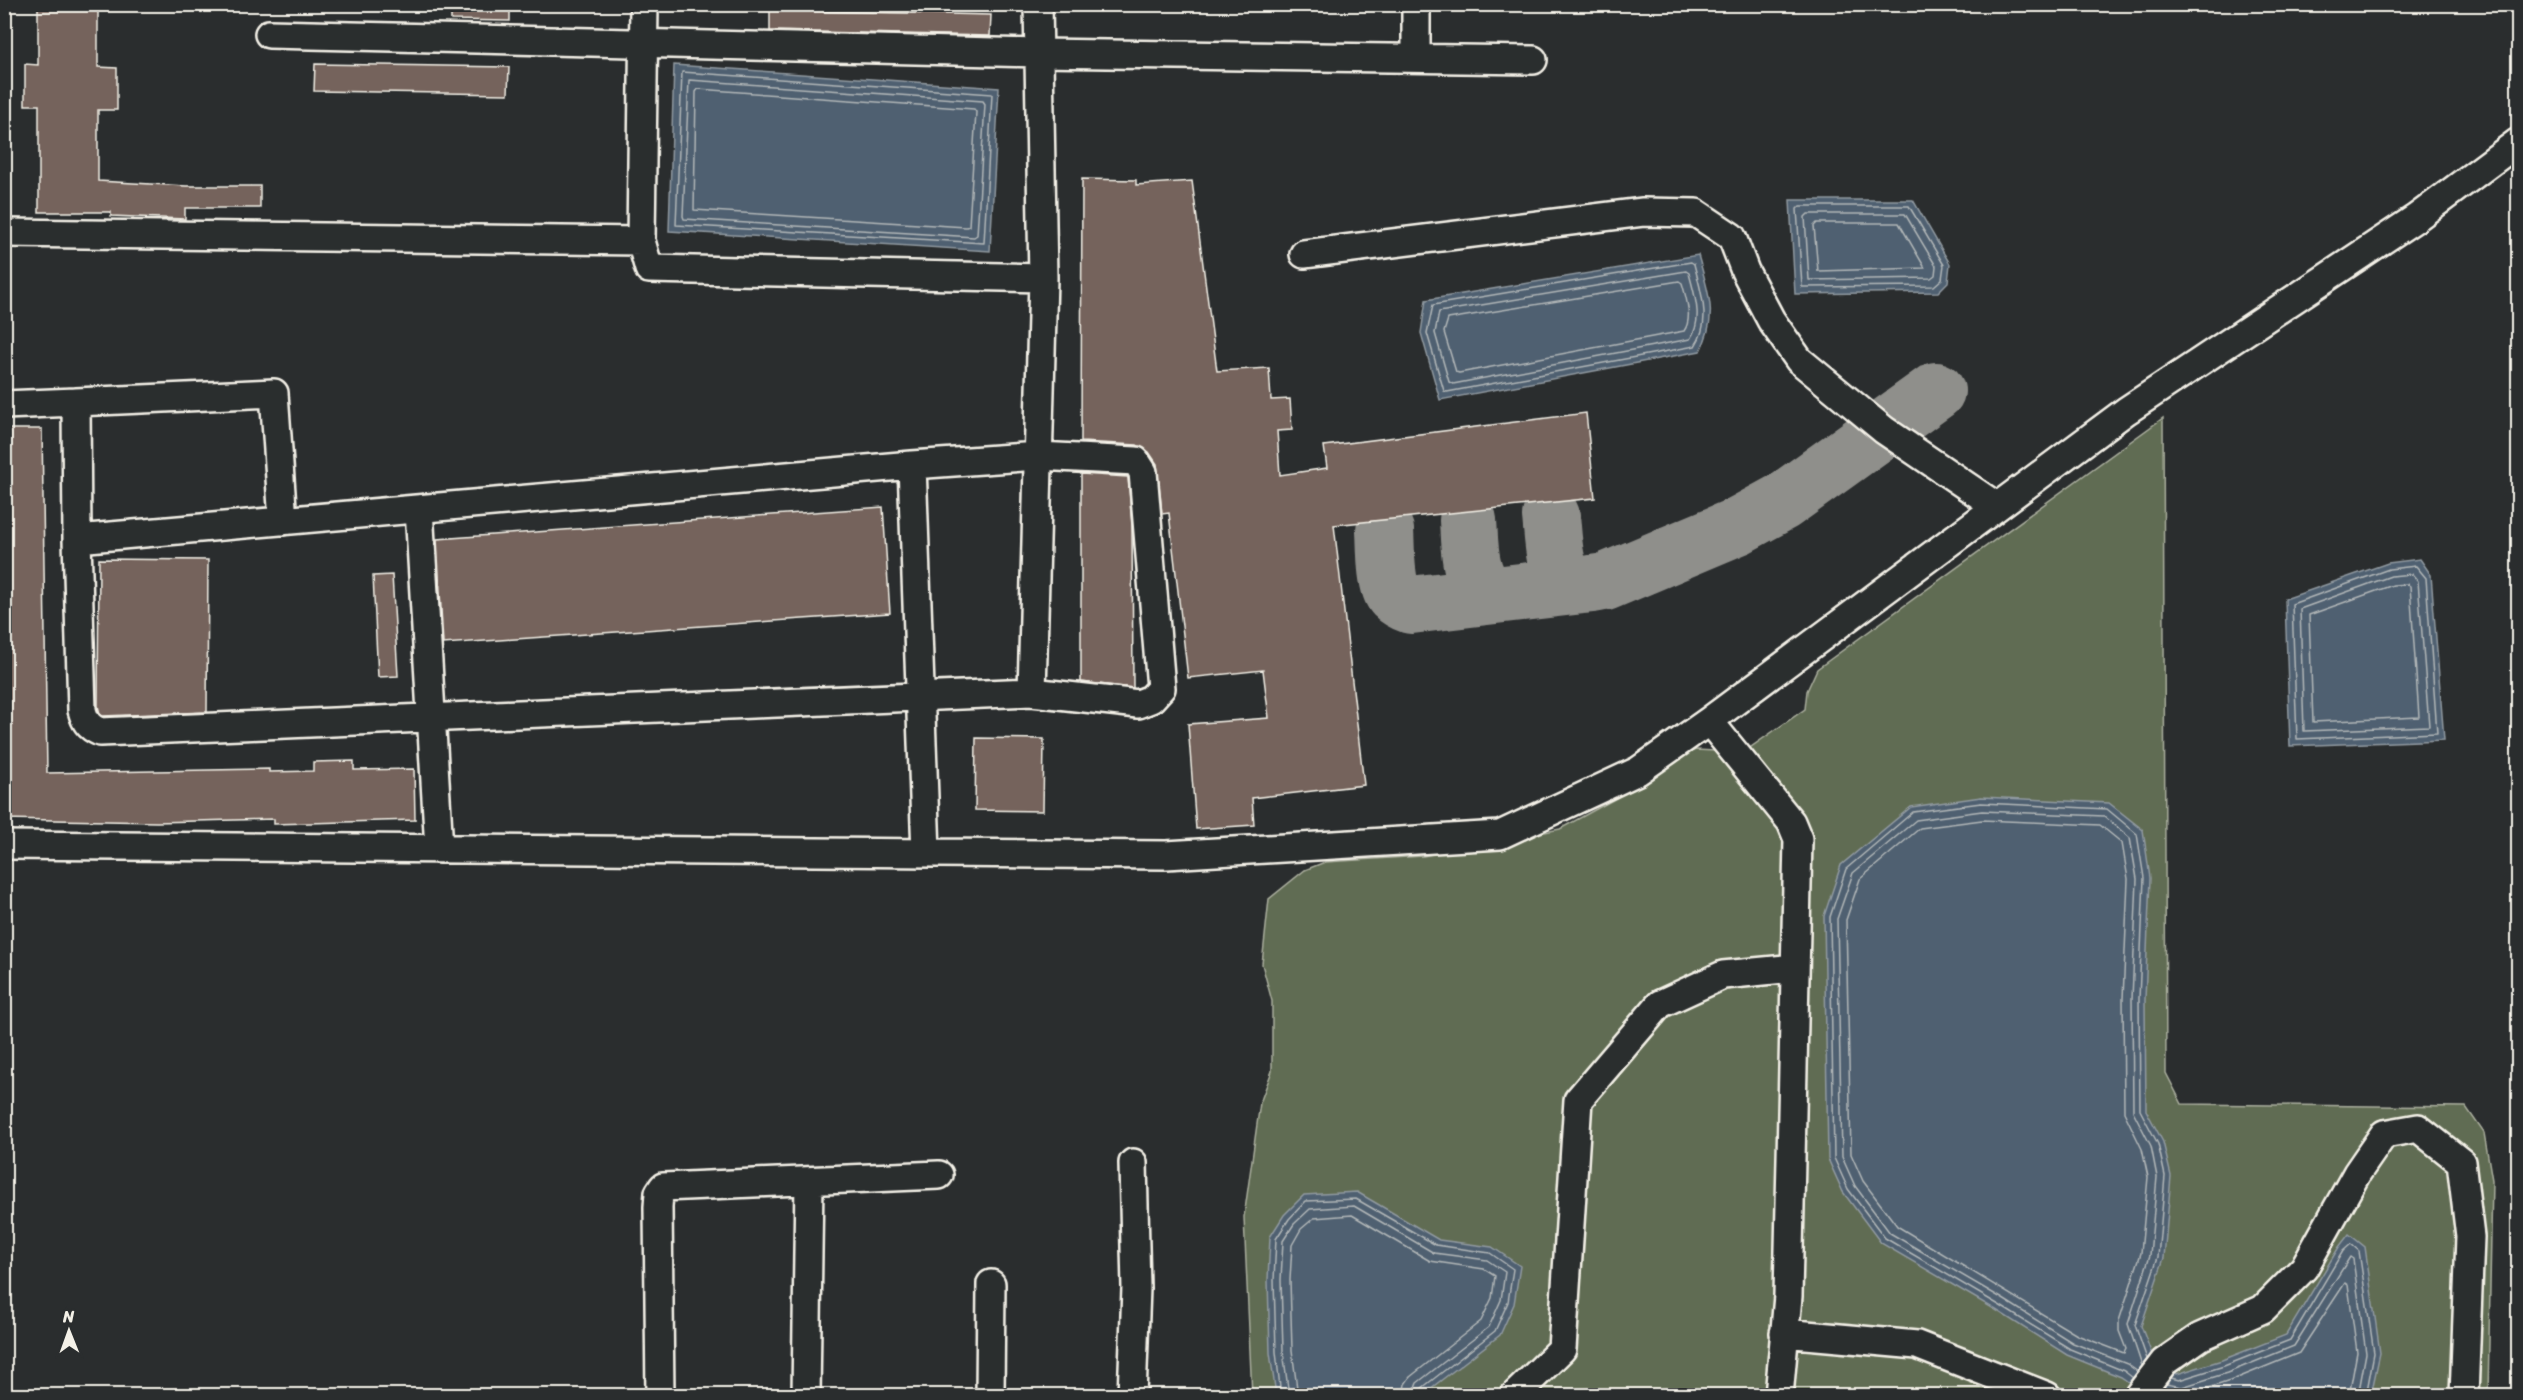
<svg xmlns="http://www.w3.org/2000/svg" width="2523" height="1400" font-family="Sriracha,sans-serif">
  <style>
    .green { fill: #616c53; stroke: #aaae9e; stroke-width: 1.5 }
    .water { fill: #4f6071; stroke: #919aa1; stroke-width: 1.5 }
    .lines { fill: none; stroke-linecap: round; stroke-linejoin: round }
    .shore { stroke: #b2b7b8; stroke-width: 1.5 }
    .taxiway { stroke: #8f8f8b; stroke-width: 58 }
    .building { fill: #75645c; stroke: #f4f1e8; stroke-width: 1.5 }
    .minor-casing { stroke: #f4f1e8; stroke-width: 32 }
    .minor { stroke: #2a2d2e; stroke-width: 27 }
  </style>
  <rect width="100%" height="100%" fill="#2a2d2e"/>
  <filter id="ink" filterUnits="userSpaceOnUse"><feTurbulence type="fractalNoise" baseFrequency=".0167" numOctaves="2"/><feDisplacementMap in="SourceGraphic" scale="12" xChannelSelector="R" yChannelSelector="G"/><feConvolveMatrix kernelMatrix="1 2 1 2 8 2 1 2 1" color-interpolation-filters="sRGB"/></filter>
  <g filter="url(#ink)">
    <path class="green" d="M2163 418 2166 1073 2182 1104 2466 1107 2484 1133 2492 1180 2488 1395 1252 1396 1244 1217 1260 1103 1272 1071V1001L1262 964 1269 899 1305 870 1325 862 1423 856 1560 829 1629 791 1677 756 1696 750 1715 751 1731 761 1805 709 1807 691 1817 669Z"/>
    <path class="water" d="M674 65 999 88 990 251 669 231Z
      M1790 200H1913L1950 264 1948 282 1938 292 1795 294Z
      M1698 255C1708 292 1719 315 1700 351L1440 400 1421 333 1426 300Z
      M2420 559 2431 575 2444 740 2290 746 2285 599 2388 563Z
      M1981 797 2109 803 2143 830 2150 878 2145 1000 2146 1110 2163 1142 2171 1176 2164 1258 2141 1326 2156 1365 2177 1374 2222 1360 2286 1335 2339 1247 2349 1234 2365 1247 2369 1275 2380 1353 2371 1395H2147L2121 1377 2067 1355 1996 1310 1881 1243 1843 1192 1828 1159 1824 916 1841 865 1911 807Z
      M1357 1192 1439 1240 1492 1247 1520 1266 1514 1304 1500 1335 1422 1395H1276L1270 1353 1268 1280 1270 1237 1284 1215 1304 1195Z"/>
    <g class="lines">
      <path class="shore" d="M682 72 992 94 984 243 676 225Z
        M689 80 983 101 985 104 977 235 974 237 684 219 683 216Z
        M698 89 974 109 976 112 969 226 966 227 694 210 696 92Z
        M1800 206H1909L1944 265 1942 279 1934 286 1802 287 1797 209Z
        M1808 214H1905L1936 266 1935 275 1931 278 1809 280 1805 217Z
        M1817 223H1899L1925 268 1818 271 1814 226Z
        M1691 262 1694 264C1701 292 1712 321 1695 346L1447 392 1444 391 1427 333 1433 305Z
        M1686 271 1689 273C1694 294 1704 319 1690 339L1453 384 1449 382 1435 333 1439 312Z
        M1679 281 1682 283C1686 297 1693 318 1684 331L1459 373 1456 372 1444 332 1448 319Z
        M2416 566 2426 578 2437 733 2297 739 2292 604 2389 569Z
        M2412 574 2418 581 2429 726 2304 731 2300 609 2391 576Z
        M2407 584 2410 586 2419 717 2313 722 2309 615 2393 585Z
        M1982 820 2100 825 2122 843 2128 879 2123 999 2124 1112 2142 1149 2148 1177 2141 1253 2119 1321V1331L2126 1349 2124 1353 2077 1335 1897 1226 1863 1181 1851 1154 1846 920 1860 879 1920 828Z
        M2138 1372 2127 1364 2073 1343 2003 1299 1890 1233 1855 1186 1842 1157 1837 919 1853 873 1916 820 1982 811 2104 816 2130 838 2137 879 2132 999 2133 1111 2151 1146 2157 1177 2150 1255 2128 1324 2142 1366
        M2133 1378 2124 1371 2070 1349 1999 1305 1885 1238 1848 1189 1834 1158 1830 917 1846 869 1913 812 1981 803 2107 809 2137 834 2144 878 2139 999 2140 1110 2158 1144 2165 1176 2158 1257 2135 1325 2147 1359
        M2171 1378 2179 1380 2224 1366 2290 1340 2343 1251 2351 1244 2359 1251 2374 1353 2366 1396
        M2166 1384 2182 1387 2227 1373 2294 1346 2350 1257 2353 1259 2366 1353 2358 1396
        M1281 1396 1276 1352 1274 1280 1276 1239 1289 1219 1306 1201 1356 1199 1436 1245 1490 1253 1513 1269 1508 1302 1495 1331 1422 1388 1420 1396
        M1289 1396 1283 1351 1281 1280 1283 1241 1294 1224 1310 1209 1354 1206 1434 1253 1487 1260 1505 1272 1501 1300 1489 1327 1417 1383 1412 1396
        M1298 1396 1292 1350 1290 1280 1292 1245 1301 1229 1314 1218 1352 1215 1430 1261 1484 1269 1495 1276 1492 1298 1481 1321 1410 1377 1405 1384 1403 1396
        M2185 1396 2230 1381 2299 1353 2345 1283 2348 1285 2357 1352 2349 1396"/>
      <path class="taxiway" d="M1551 516C1553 532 1553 573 1568 582 1578 588 1595 583 1605 582L1738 526 1782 502 1936 391
        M1468 520C1470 546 1467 584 1495 595L1583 585
        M1385 530C1386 545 1385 584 1394 595 1399 600 1405 603 1411 605L1495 595"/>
    </g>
    <path class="building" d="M38 4H98V67L117 68V110H98V181L186 186H260V208H185V219L111 216V212H39V105H25V64L38 65Z
      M451 4H510V21L451 20Z
      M770 10 991 15 990 36 770 31Z
      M315 64 509 67 508 94 314 91Z
      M1082 179 1136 180V185L1192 181 1217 371 1269 368 1271 400 1290 399 1292 430 1277 431 1280 475 1327 468 1324 446 1586 413 1595 498 1334 525 1364 785 1252 798 1254 825 1196 829 1188 724 1269 718 1263 670 1188 678 1169 513 1162 514 1157 464 1149 452 1137 445 1081 442Z
      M4 429H42L47 773 269 769V772L313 771V762L354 761V770L414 769 415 820 274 824V819L157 822 4 819Z
      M1081 474 1128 477 1132 526 1133 688 1081 682Z
      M883 507 890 613 443 644 437 539Z
      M99 559 208 560 207 712 103 716 100 714 98 706Z
      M392 575 398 676 378 677 373 576Z
      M976 738 1044 739 1043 811 975 810Z"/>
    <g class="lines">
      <defs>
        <path id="minor" d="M269 34 1039 53 1533 60
          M1416 58V4
          M4 233 641 241 649 269 1043 278 1038 4
          M641 241 644 4
          M1304 254 1643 212 1696 213 1732 237 1745 271 1771 320 1799 360 1884 430 1996 506
          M76 402 274 393 283 521
          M4 405 76 402 77 539 82 710C85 721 88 727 100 732L1032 692 1043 278
          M912 465 926 853
          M419 509 439 849
          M77 539 912 465 1038 456 1136 461 1143 472 1161 688 1151 699 1138 704 1032 692
          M1709 721 1791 822 1798 839 1788 1296 1779 1396
          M4 845 1166 855 1500 835 1638 771 1709 721 2126 411 2416 218 2518 142
          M1784 1333 1917 1345 2047 1396
          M660 1396 658 1207 659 1193 663 1187 939 1175
          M806 1396 809 1181
          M990 1396 991 1284
          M1132 1396 1136 1288 1133 1163
          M1514 1396 1562 1349 1578 1100 1660 1004 1723 975 1795 968
          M2138 1396 2164 1362 2200 1337 2263 1309 2304 1268 2357 1173 2384 1134 2418 1128 2461 1162 2470 1237 2464 1396"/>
      </defs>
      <use href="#minor" class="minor-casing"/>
      <use href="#minor" class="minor"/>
    </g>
  </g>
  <rect width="2523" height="1400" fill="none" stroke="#2a2d2e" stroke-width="24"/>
  <rect x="12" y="12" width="2499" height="1376" fill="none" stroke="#f4f1e8" stroke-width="2" filter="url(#ink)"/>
  <g transform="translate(69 1331) rotate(359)" stroke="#2a2d2e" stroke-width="4.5" paint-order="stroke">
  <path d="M0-4.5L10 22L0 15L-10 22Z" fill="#f4f1e8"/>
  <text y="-9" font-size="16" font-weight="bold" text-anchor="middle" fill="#f4f1e8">N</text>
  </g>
</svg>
